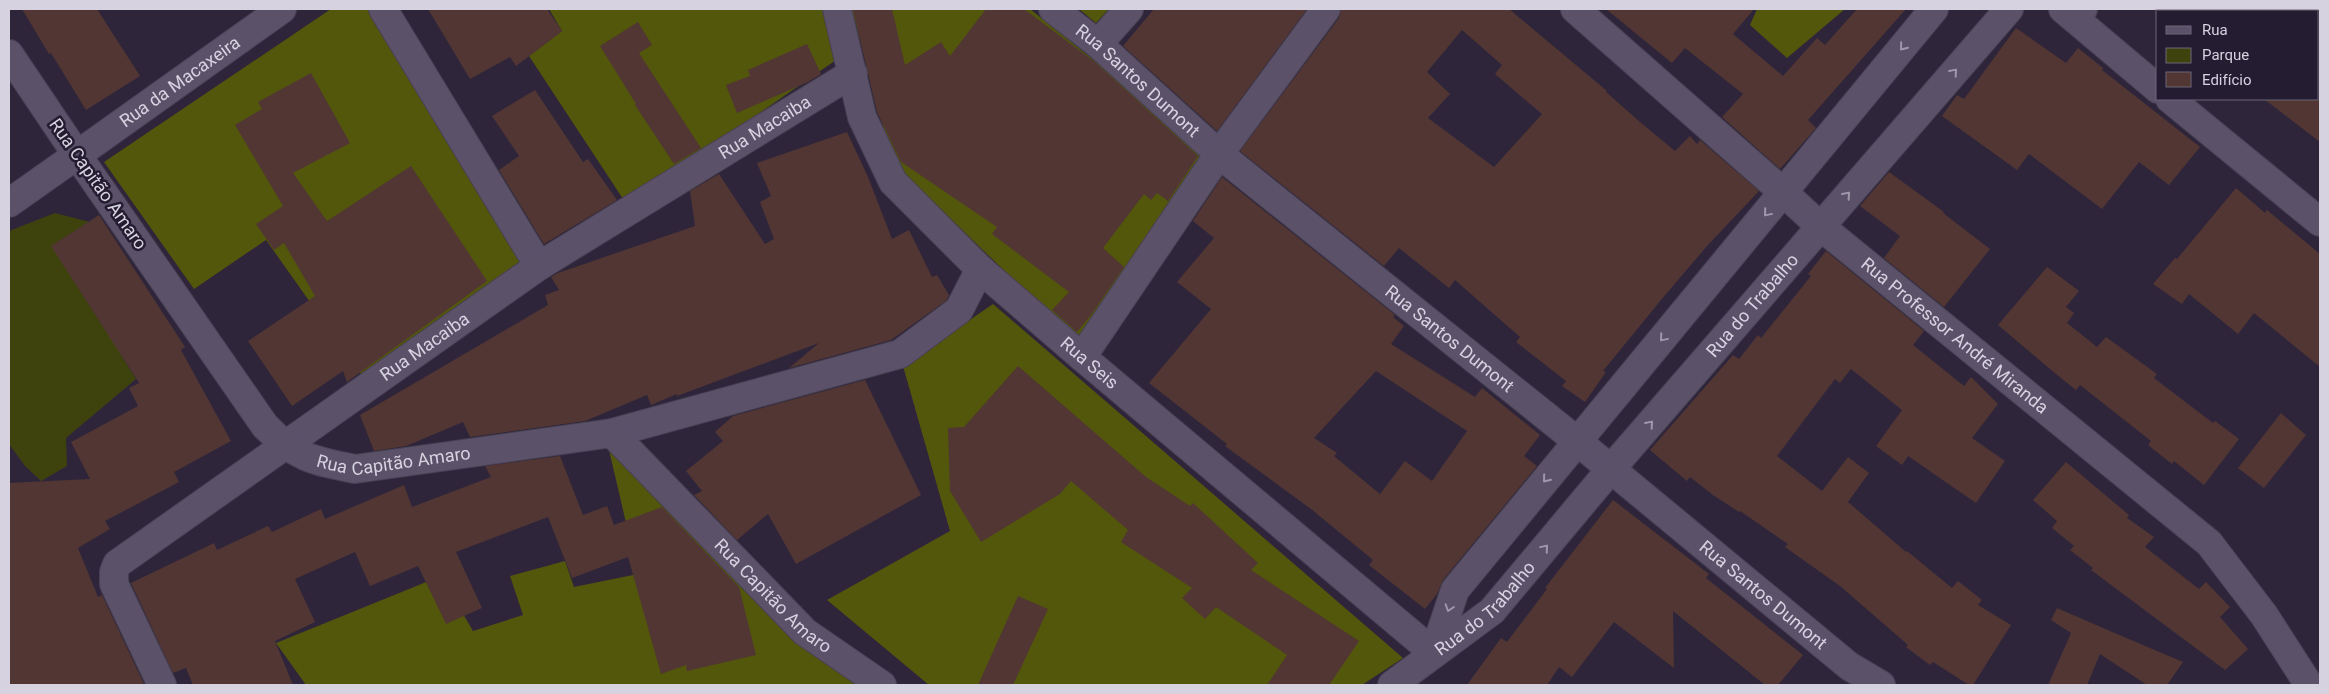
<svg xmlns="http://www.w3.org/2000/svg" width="2329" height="694" font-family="Roboto,sans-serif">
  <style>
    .green { fill: #3e430e }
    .forest { fill: #52570b }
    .building { fill: #523633; fill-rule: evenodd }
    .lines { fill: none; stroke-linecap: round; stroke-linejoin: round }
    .street-casing { stroke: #484153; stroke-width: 30 }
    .secondary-casing { stroke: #484153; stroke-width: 30 }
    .street { stroke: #5b526a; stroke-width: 28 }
    .secondary { stroke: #5b526a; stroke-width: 28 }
    .oneway { stroke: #9f98ab }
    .labels { text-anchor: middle; stroke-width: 5; stroke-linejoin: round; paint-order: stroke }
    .street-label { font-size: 18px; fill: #d7d2e0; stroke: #241c31 }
  </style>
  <rect width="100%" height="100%" fill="#2e253b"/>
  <path class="green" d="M55 213 94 223 121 355 136 379 66 438 67 466 41 481 25 466 9 444V231Z"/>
  <path class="forest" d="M331 9H371L527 264 361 374 266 240 194 289 104 162Z
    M549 9H823L836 60 627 205 529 56 562 31Z
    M852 9H1030L1206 150 1083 347 893 163Z
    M1079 9H1109L1096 23Z
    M1757 9H1845L1787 58 1750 25Z
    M993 304 1403 658 1362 685H929L827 600 950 531 903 366Z
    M609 450 866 685H306L276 643 441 576 473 631 523 615 510 576 565 561 574 587 638 574Z"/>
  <path class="building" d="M22 9H97L140 76 86 110 51 53 49 54Z
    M428 9H547L562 31 516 66 510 57 470 79Z
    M853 9H892L905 65 941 42 950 56 986 9H1024L1095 62 1198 156 1168 201 1157 193 1151 200 1144 194 1103 248 1124 267 1091 315 1077 332 1052 310 1069 292 992 234 997 227 901 162 877 112Z
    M1154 9H1307L1217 131 1123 46Z
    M1341 9H1509L1607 91 1606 92 1640 122 1675 151 1690 136 1697 144 1700 140 1759 191 1707 246 1661 300 1603 371 1606 372 1585 402 1562 386 1566 381 1516 342 1520 337 1455 280 1449 288 1399 248 1384 266 1240 151 1339 18ZM1462 30 1502 65 1495 74 1542 114 1494 167 1428 118 1450 94 1427 72Z
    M1606 9H1754L1733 34 1783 76 1817 38 1825 45 1857 9H1906L1808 120 1816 128 1780 169 1722 117 1743 94 1685 48 1672 63Z
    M638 22 652 45 639 53 701 148 674 164 635 105 636 104 600 46Z
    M2016 28 2066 63 2078 48 2103 68 2102 70 2200 147 2169 185 2139 162 2102 209 2029 154 2017 170 1942 116 1957 95 1964 99Z
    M807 44 821 74 808 82 737 113 726 85 750 76 748 70Z
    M311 73 350 143 293 173 327 221 411 166 487 281 347 382 343 371 292 406 248 341 315 296 284 243 274 250 256 224 283 206 235 125 262 109 258 102Z
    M535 90 583 162 588 159 617 200 544 244 499 170 519 156 492 116Z
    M2264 99H2320V142Z
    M847 132 868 177 892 239 909 230 932 277 937 275 949 295 947 300 891 340 789 368 819 343 677 396V394L651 405 647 395 585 421 470 437 463 422 406 446 374 451 360 415 548 305 545 295 559 290 551 277 558 273 695 226 690 191 719 174 765 244 774 239 760 202 771 196 757 163Z
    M1889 172 1944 212 1943 213 1990 249 1944 307 1884 258 1900 236 1860 206Z
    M1222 177 1395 315 1393 317 1404 326 1391 344 1475 397 1482 388 1540 435 1524 456 1537 466 1443 580 1437 594 1425 609 1369 565 1373 560 1311 509 1225 446 1227 444 1149 383 1211 309 1177 282 1214 238 1193 221ZM1376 371 1467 431 1432 481 1405 461 1380 494 1334 456 1337 453 1314 438Z
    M2236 188 2265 213 2267 210 2320 254V367L2254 313 2238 334 2189 294 2182 304 2153 284 2175 258 2177 259Z
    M99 215 185 347 181 350 231 441 174 472 179 482 105 521 110 529 78 548 98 597 102 595 144 684 9 685V483L90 479 71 442 138 406 129 388 139 383 51 246Z
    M1826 251 1924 331 1913 345 1964 386 1971 377 1998 404 1972 438 2005 461 1976 503 1908 456 1902 465 1876 446 1902 410 1851 369 1840 383 1835 379 1777 456 1822 491 1848 457 1869 473 1848 502 1906 552 1907 551 1952 588 1958 581 1982 600 1978 605 2011 625 1973 685H1969L1933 662 1930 665 1906 647 1908 645 1840 586 1785 547 1788 544 1740 511 1739 512 1713 495 1690 477 1687 481 1650 450 1733 355 1739 359 1758 335 1761 338 1811 276 1808 274Z
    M2047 267 2079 291 2066 307 2074 313 2067 323 2097 347 2106 337 2157 374 2154 378 2213 423 2215 421 2239 439 2204 485 2174 461 2172 464 2148 445 2151 441 2080 385 2076 390 2056 374 1998 325Z
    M1018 366 1146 477 1190 506 1193 503 1258 563 1251 570 1359 641 1329 685H1267L1287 655 1216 607 1205 619 1182 598 1192 588 1121 542 1128 530 1071 481 1060 494 981 542 950 491 948 428 964 427Z
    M865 380 921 495 796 564 768 514 737 540 694 495 702 491 686 471 723 441 715 432 733 416Z
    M2281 413 2306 435 2264 488 2238 468Z
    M560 456 583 515 607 506 614 525 662 507 739 587 756 655 687 671 686 665 661 674 628 557 572 578 548 517 456 552 482 608 446 624 418 566 370 586 355 552 295 579 315 622 275 641 293 685H193L186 668 173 673 131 583 214 543 217 550 268 526 272 532 321 509 325 519 404 485 412 507 491 477 485 466Z
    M2066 462 2129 515 2127 518 2154 537 2145 547 2199 589 2206 582 2230 607 2220 617 2248 649 2225 670 2091 570 2093 568 2070 550 2074 546 2052 528 2057 521 2033 500Z
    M1613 500 1709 574 1706 578 1803 655 1778 685H1765L1673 611 1674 668 1614 622 1572 677 1559 667 1547 685H1467L1501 638 1507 642 1547 589 1545 588Z
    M1018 596 1048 609 1013 685H978Z
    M2057 608 2110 631 2183 662 2167 685H2147L2100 654 2087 685H2048L2071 633 2051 620Z"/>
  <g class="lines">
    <defs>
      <g id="street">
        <path d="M383 9 539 266"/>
        <path id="s1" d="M837 9 862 117 893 182 980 269 1082 357 1434 653"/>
        <path id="s2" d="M1053 9 1098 44 1219 154 1577 441 1849 666 1881 685"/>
        <path id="s3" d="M1575 9 1784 193 1820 226 2209 543 2264 615 2309 685"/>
        <path d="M2075 19 2158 89"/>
        <path d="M1098 44 1129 9"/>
        <path id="s4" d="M9 54 77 155 282 9"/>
        <path d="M2170 99 2320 222"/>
        <path d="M1082 357 1219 154 1326 9"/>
        <path d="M612 433 900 354 959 310 980 269"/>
        <path id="s5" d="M162 685 114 584V572L117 564 539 266 853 73"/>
      </g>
      <g id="secondary">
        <path d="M2063 9 2075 19 2083 9"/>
        <path id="s6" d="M9 203 77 155 265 426C295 457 313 461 355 469L612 433 805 632 882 685"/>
        <path d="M1434 653 1455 590 1934 9"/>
        <path id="s7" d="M1392 685 1492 611 1610 470 2009 9"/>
      </g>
    </defs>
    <use href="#street" class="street-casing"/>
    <use href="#secondary" class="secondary-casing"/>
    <use href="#street" class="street"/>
    <use href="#secondary" class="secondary"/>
  </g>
  <defs><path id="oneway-chevron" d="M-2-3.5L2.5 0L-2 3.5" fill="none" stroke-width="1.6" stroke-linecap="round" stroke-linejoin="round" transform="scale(1.25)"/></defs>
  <g class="oneway">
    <use href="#oneway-chevron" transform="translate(1903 47) rotate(129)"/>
    <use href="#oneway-chevron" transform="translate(1954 72) rotate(-49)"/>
    <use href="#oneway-chevron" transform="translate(1847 195) rotate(-49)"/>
    <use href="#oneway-chevron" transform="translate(1767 213) rotate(130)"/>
    <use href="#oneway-chevron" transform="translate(1663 338) rotate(130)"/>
    <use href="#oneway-chevron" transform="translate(1650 424) rotate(-49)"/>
    <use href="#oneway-chevron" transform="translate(1546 479) rotate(129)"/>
    <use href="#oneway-chevron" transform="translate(1545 548) rotate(-50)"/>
    <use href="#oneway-chevron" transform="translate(1449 608) rotate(108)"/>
  </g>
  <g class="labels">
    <g class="street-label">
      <text dy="6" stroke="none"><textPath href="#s2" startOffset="111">Rua Santos Dumont</textPath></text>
      <text dy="6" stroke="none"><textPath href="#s4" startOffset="248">Rua da Macaxeira</textPath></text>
      <text dy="6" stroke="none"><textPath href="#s5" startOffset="914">Rua Macaiba</textPath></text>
      <text transform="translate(98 184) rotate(55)" y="6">Rua Capitão Amaro</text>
      <text dy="6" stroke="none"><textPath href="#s7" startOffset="526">Rua do Trabalho</textPath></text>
      <text dy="6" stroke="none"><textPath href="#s3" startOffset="501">Rua Professor André Miranda</textPath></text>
      <text dy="6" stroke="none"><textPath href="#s2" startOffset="516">Rua Santos Dumont</textPath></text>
      <text dy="6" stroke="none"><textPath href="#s5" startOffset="509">Rua Macaiba</textPath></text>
      <text dy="6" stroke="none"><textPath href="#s1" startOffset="450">Rua Seis</textPath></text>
      <text dy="6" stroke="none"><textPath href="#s6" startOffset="554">Rua Capitão Amaro</textPath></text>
      <text dy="6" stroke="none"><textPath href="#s6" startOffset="1004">Rua Capitão Amaro</textPath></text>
      <text dy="6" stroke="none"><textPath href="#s2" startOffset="921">Rua Santos Dumont</textPath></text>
      <text dy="6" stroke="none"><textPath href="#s7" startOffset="121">Rua do Trabalho</textPath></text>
    </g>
  </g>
  <rect width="2329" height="694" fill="none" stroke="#d7d2e0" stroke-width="20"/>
  <rect x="2156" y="10" width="162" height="90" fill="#241c31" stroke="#6c6577"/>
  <rect x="2166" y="26" width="25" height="8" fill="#5b526a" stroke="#6c6577"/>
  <text x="2202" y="35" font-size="15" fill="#d7d2e0">Rua</text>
  <rect x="2166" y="48" width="25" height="15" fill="#3e430e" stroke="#6c6577"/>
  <text x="2202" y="60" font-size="15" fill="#d7d2e0">Parque</text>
  <rect x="2166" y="72" width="25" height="15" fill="#523633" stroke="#6c6577"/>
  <text x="2202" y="85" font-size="15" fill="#d7d2e0">Edifício</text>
</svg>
